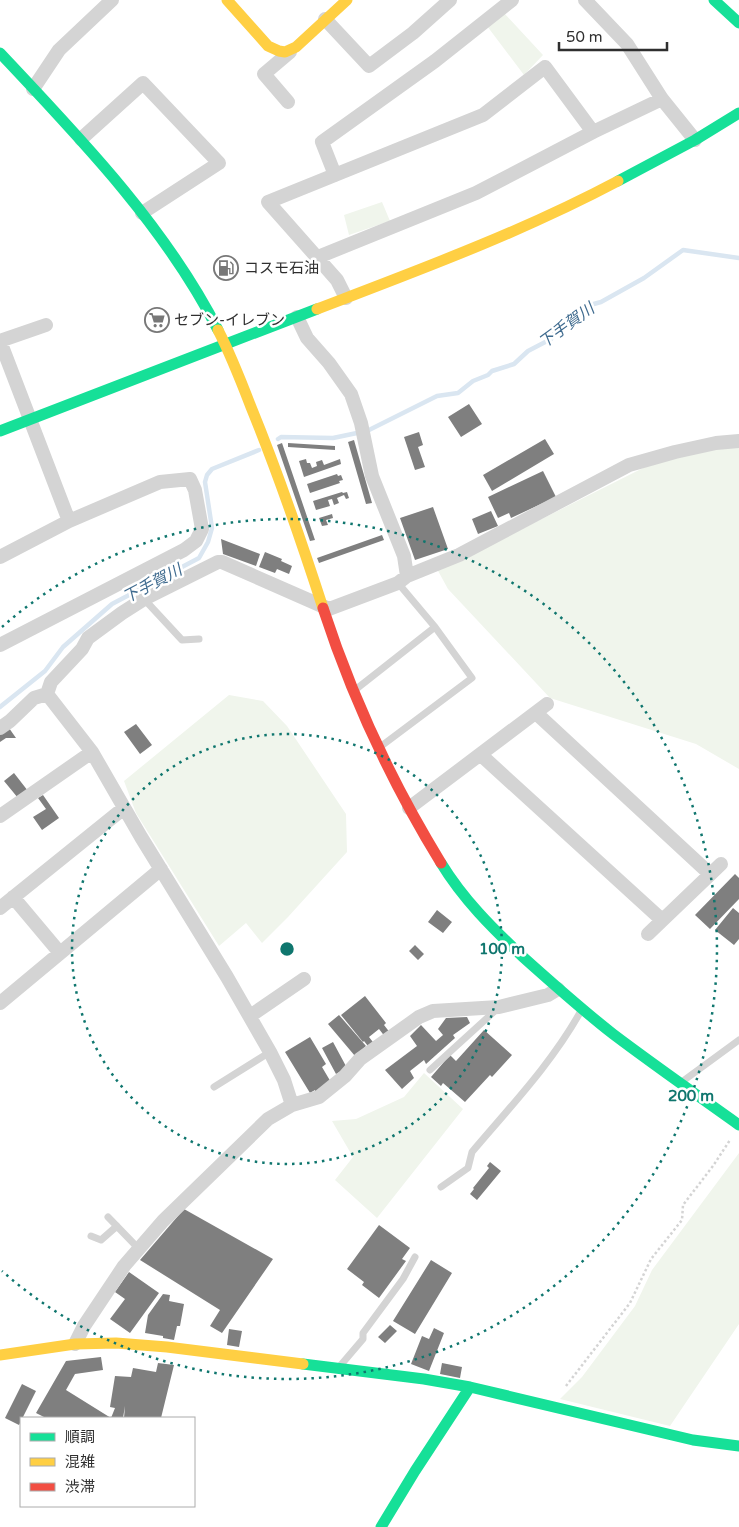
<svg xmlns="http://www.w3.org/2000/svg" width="739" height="1527" font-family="'Varela Round','Noto Sans JP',sans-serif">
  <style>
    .green { fill: #f0f5ec }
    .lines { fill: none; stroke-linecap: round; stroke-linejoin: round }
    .stream { stroke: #dae6f1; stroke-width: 4.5 }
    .building { fill: #7f7f7f }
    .path { stroke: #d4d4d4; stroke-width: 2.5; stroke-dasharray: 2.5 2.5; stroke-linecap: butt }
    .lane { stroke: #d4d4d4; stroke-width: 7 }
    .street { stroke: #d4d4d4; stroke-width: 14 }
    .fast { stroke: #16e098; stroke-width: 11 }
    .slow { stroke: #ffcf43; stroke-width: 11 }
    .jam { stroke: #f24e42; stroke-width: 11 }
    .ring { fill: none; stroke: #0f766e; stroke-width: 2.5; stroke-dasharray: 2.5 5 }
    .labels { text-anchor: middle; stroke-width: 5; stroke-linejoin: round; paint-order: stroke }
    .poi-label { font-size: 15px; fill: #2f2f2f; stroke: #fff; text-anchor: start }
    .water-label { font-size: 16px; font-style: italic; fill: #3f6b8f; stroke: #fff }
    .centre { fill: #0f766e; stroke: #fff; stroke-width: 2.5 }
    .ring-label { font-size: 15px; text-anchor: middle; font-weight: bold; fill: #0f766e; stroke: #fff; stroke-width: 5; stroke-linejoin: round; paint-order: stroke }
  </style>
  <rect width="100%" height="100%" fill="#fff"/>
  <path class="green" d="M504 13 543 55 524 75 487 26Z
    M382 202 390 221 349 235 344 215Z
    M739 447V769L696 744 550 698 448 589 437 569 472 554 651 464 715 448Z
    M229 695 263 701 287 726 346 814 347 852 288 917 262 943 246 923 219 946 136 813 124 781Z
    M424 1073 463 1109 377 1218 335 1180 353 1157 332 1121 356 1119 404 1097Z
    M739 1153V1324L670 1426 560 1399 582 1377 635 1306 652 1270Z"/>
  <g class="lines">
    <path class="stream" d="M369 430 437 396 458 393 473 381 488 375 492 371 514 364 528 351 551 339 559 326 579 316 590 305 601 302 644 278 683 250 739 258
      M278 439 281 437 333 438 357 433
      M0 707 45 671 63 647 112 604 199 558 208 542 212 528 205 482 207 475 212 469 259 450"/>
  </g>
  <path class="building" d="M469 404 482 424 461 437 448 417Z
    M419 432 423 445 418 447 425 467 415 470 404 437Z
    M545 439 554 454 492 491 483 475Z
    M354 440 372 503 366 504 348 442Z
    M282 443 315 540 310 541 277 445Z
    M288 443 335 446V450L288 447Z
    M306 459 307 463H310L312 468 317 466 316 462 322 460 324 465 340 459 341 464 304 477 299 461Z
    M543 471 556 497 511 518 509 513 498 518 488 497Z
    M337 474 338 476 341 475 343 480 339 481 340 483 310 493 307 484Z
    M342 492 343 493 347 492 349 498 346 499 344 495 337 498 339 503 334 505 332 499 328 500 330 506 316 510 313 501Z
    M433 507 448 549 415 560 400 518Z
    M491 511 498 526 478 534 472 519Z
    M332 514 333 518 326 520 328 525 322 526 319 518Z
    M382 535 384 540 319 563 317 558Z
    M221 539 260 554 256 566 223 554Z
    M265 552 282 559 281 561 292 566 289 574 277 569 275 573 259 567Z
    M136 724 152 745 140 754 124 732Z
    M9 728 16 738H6L0 742V734Z
    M14 773 28 791 18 798 4 781Z
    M43 795 59 818 42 830 33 817 46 809 38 798Z
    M735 874 739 878V899L710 929 695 915Z
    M733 908 739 913V939L734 945 715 930Z
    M437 910 452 922 443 933 428 922Z
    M415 945 424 954 418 960 409 951Z
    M365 996 386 1023 384 1025 391 1034 386 1038 379 1029 369 1037 376 1046 371 1050 364 1041 363 1042 341 1015Z
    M339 1015 366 1046 355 1056 328 1024Z
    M467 1017 470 1023 453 1035 455 1038 426 1064 424 1060 410 1071 414 1078 402 1089 385 1070 417 1046 410 1036 421 1025 436 1041 443 1035 438 1029 446 1018Z
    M484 1030 512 1055 492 1077 490 1075 465 1102 443 1083 441 1086 431 1077 450 1055 456 1061Z
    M310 1037 326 1064 322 1067 332 1084 316 1093 315 1090 310 1093 285 1052Z
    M333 1042 347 1068 336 1074 322 1048Z
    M490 1162 501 1171 477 1200 470 1194 474 1189 473 1188 489 1168 487 1166Z
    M184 1209 273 1259 222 1333 210 1326 220 1310 140 1260Z
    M379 1225 410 1248 402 1259 406 1261 379 1298 362 1285 364 1282 347 1269Z
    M431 1260 452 1273 415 1334 393 1321Z
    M129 1272 159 1293 130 1333 110 1319 125 1299 115 1292Z
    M163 1294 170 1295 169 1301 184 1304 180 1326H177L174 1340 163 1338V1336L145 1333 148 1315Z
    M390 1325 397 1331 385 1343 378 1337Z
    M434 1328 444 1333 429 1371 411 1364 422 1336 429 1339Z
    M229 1329 242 1331 239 1347 227 1345Z
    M101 1357 103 1370 75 1374 66 1390 111 1418 115 1408 110 1407 115 1376 131 1377 133 1368 156 1372 158 1363 174 1365 161 1418H124L125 1406 123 1418H46L36 1413 66 1361Z
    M442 1363 462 1367 460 1378 440 1374Z
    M22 1384 36 1391 19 1425 5 1418Z"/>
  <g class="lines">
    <path class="path" d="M566 1386 630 1303 651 1259 682 1220 683 1205 713 1166 730 1140"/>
    <path class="lane" d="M144 599 182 640 199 639
      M355 690 435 627
      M380 747 472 678 435 627 398 583
      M430 1070 497 1009
      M683 1081 739 1040
      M214 1087 270 1052
      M441 1187 468 1168 472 1152C510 1107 553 1062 582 1009
      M108 1217 139 1249
      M91 1236 101 1240 117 1226
      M340 1366 363 1339V1333L403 1279 415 1257"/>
    <path class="street" d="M585 0 627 44 662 99 695 140
      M325 19 369 66 413 33 450 0
      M33 89 59 50 112 0
      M288 102 264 74 290 52
      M81 139 143 83 219 163 142 213
      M335 175 322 142 435 61 512 0
      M318 257 476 193 593 132 662 99
      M346 298 337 280 268 202 483 115 545 67 593 132
      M297 317 307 338 329 363 351 394 361 423 372 476 404 556 407 576
      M0 341 69 521
      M0 341 46 325
      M0 557 69 521 160 482 190 479 195 490 202 529 196 541 184 550 0 645
      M47 694 92 752 141 837 227 977 270 1052 284 1080 292 1105
      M536 713 710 874
      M0 728 10 721 34 698 47 694 51 682 82 649 88 638 122 613 144 599 218 562H222L329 609 398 583 407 576 459 555 629 465 675 452 716 443 739 441
      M481 755 662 920
      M409 808 547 704
      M0 816 92 752
      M13 897 60 953
      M0 908 124 808
      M648 934 721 864
      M0 1003 161 869
      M250 1016 304 979
      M75 1344 84 1326 124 1266 163 1221 268 1119 292 1105 319 1097 345 1076 360 1059 419 1017 433 1011 499 1007 548 995 558 989"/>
    <path class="fast" d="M714 0 739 23
      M0 53C80 138 165 226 218 330
      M618 181 695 140 739 113
      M0 431 317 309
      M441 863C463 899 492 928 523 957 552 983 581 1009 613 1034 654 1065 697 1095 739 1125
      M303 1364 424 1379 470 1387 693 1440 739 1446
      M381 1527 415 1471 470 1387"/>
    <path class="slow" d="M227 0 268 46 279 51 285 52 296 47 347 0
      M317 309C419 270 522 232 618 181
      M218 330C231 355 241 381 251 407 278 473 301 540 323 608
      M0 1355 75 1344 116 1343 167 1347 303 1364"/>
    <path class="jam" d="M323 608C352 697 392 783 441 863"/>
  </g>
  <g class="ring">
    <circle cx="287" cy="949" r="215"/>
    <path d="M2 627A430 430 0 1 1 2 1271"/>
  </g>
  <defs>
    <symbol id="fuel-ring" viewBox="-11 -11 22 22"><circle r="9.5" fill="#fff" stroke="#787878" stroke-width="1.5"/><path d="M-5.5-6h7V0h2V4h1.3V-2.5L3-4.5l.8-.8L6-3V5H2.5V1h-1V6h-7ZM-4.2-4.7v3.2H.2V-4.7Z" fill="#787878"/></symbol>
    <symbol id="supermarket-ring" viewBox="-11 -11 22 22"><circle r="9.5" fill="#fff" stroke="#787878" stroke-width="1.5"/><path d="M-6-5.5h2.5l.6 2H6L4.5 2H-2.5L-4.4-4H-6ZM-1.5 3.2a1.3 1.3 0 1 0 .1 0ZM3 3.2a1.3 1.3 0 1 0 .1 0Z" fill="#787878"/></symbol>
  </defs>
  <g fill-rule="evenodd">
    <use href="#fuel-ring" x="212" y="254" width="28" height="28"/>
    <use href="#supermarket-ring" x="143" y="306" width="28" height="28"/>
  </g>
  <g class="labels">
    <g class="poi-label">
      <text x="244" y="273">コスモ石油</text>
      <text x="174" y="325">セブン-イレブン</text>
    </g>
    <g class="water-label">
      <text transform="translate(566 325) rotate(-36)" y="6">下手賀川</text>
      <text transform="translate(152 583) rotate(-28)" y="6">下手賀川</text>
    </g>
  </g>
  <circle cx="287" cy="949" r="8" class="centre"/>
  <g class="ring-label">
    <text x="502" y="954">100 m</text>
    <text x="691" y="1101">200 m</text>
  </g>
  <rect x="20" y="1417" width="175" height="90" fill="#ffffff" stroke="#acacac"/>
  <rect x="30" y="1433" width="25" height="8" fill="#16e098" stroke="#acacac"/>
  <text x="65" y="1442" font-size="15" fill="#2f2f2f">順調</text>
  <rect x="30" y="1458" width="25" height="8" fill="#ffcf43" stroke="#acacac"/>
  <text x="65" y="1467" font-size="15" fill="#2f2f2f">混雑</text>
  <rect x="30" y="1483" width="25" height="8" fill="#f24e42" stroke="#acacac"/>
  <text x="65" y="1492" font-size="15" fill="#2f2f2f">渋滞</text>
  <path d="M559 42v8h108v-8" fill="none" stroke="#2f2f2f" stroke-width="2.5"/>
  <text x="566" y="42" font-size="15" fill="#2f2f2f" stroke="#ffffff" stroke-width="4" paint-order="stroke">50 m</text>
</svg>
